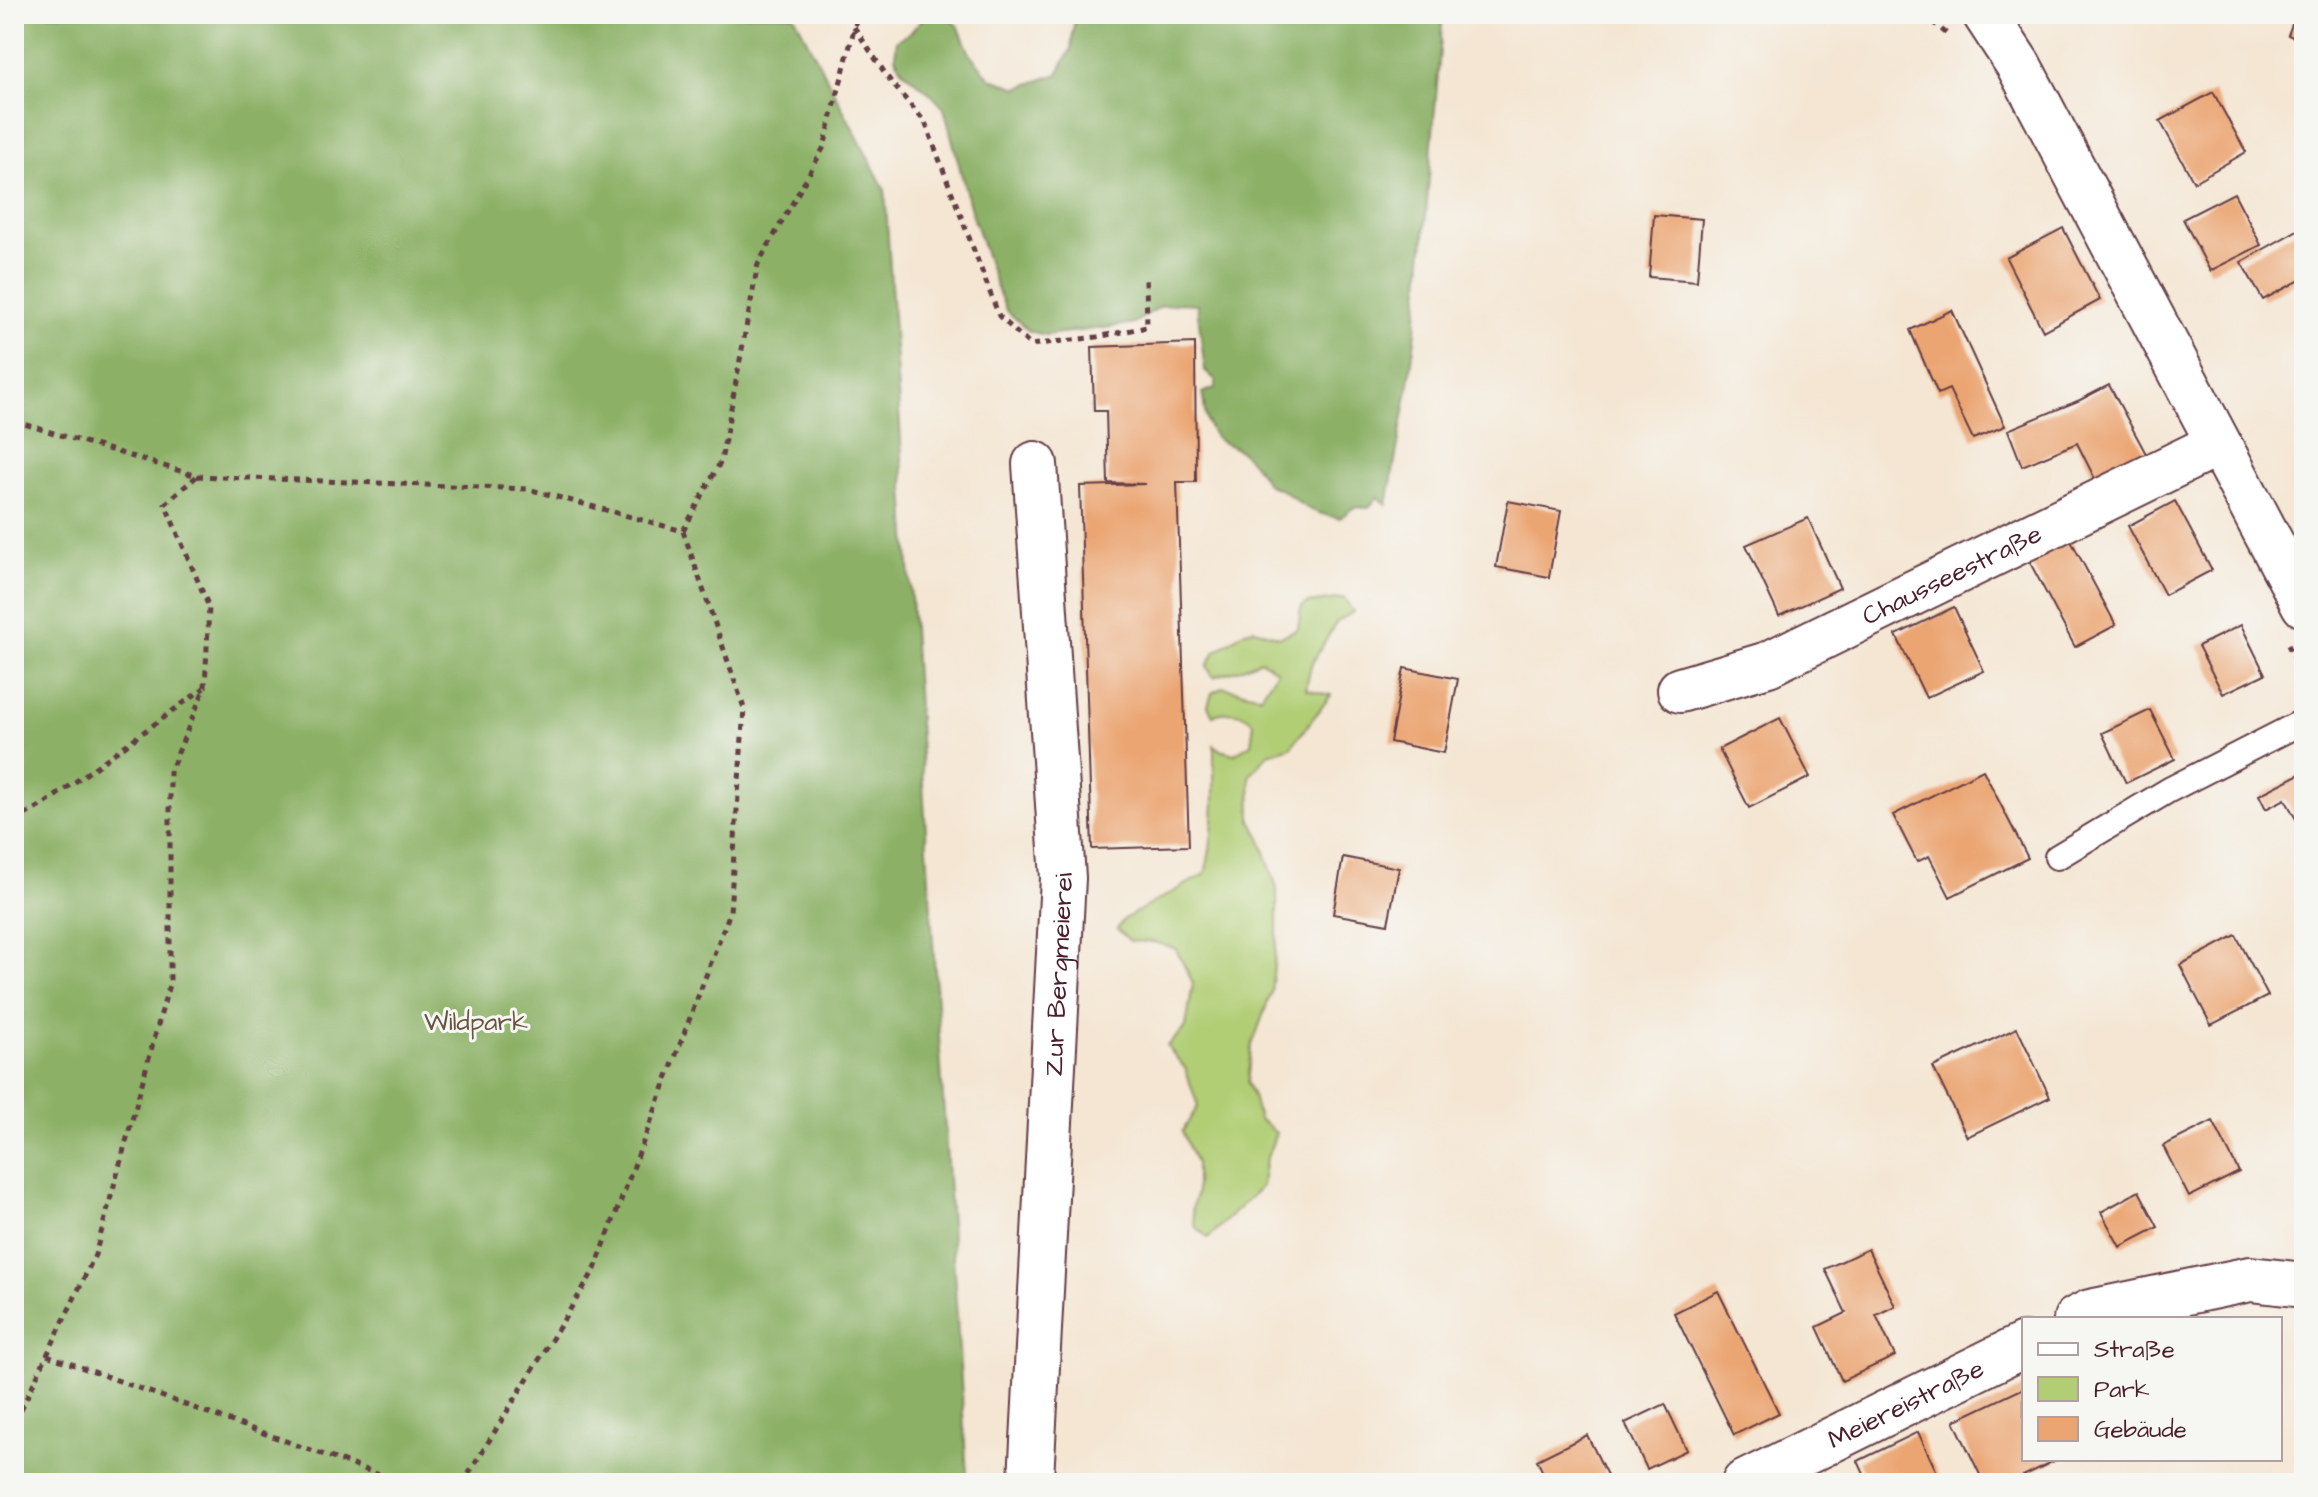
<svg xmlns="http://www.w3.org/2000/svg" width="2318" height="1497" font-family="'Architects Daughter',sans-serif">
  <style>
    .green { fill: #b1ce74; stroke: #7e7650; stroke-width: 2 }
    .forest { fill: #8cb166; stroke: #6b6848; stroke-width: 2 }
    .building { fill: #eba572 }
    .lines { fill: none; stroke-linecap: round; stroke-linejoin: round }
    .lane-casing { stroke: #643d44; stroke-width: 28 }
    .street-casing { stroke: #643d44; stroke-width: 48 }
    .primary-casing { stroke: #643d44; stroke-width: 48 }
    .path { stroke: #643d44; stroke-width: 5; stroke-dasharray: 6 6; stroke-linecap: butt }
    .lane { stroke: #fff; stroke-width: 24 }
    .street { stroke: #fff; stroke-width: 44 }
    .primary { stroke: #fff; stroke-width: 44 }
    .labels { text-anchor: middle; stroke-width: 6; stroke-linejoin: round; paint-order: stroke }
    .street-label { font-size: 26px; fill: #4a1f2b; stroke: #f6f6f2 }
    .park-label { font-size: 26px; fill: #695441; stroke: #f6f6f2 }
  </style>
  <rect width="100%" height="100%" fill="#f6f6f2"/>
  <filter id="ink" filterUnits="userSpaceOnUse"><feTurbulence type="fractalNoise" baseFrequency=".0125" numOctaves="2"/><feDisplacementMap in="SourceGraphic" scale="16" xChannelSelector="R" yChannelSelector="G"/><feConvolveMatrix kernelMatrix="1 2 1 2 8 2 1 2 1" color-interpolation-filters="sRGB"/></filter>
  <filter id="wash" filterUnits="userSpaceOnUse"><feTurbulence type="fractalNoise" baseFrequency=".006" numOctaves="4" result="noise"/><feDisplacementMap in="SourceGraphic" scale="32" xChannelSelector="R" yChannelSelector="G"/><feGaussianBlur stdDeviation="1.8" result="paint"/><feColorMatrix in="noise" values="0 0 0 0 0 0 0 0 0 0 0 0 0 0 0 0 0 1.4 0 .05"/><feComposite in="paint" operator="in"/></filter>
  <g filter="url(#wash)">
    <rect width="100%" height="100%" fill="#f4e6d3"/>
    <path class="green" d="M1344 598 1353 612 1336 623 1311 665 1306 689 1331 695 1291 747 1268 754 1250 775 1251 820 1260 838 1277 888V938L1271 993 1251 1048 1247 1083 1253 1096 1259 1119 1276 1133 1265 1163 1262 1186 1208 1238 1195 1226 1192 1209 1196 1195V1163L1182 1132 1198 1106 1185 1068 1167 1046 1186 1027 1193 983 1176 949 1154 942 1130 941 1117 929 1124 919 1205 874C1216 831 1214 789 1214 745L1220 750 1234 754 1251 744 1254 723C1241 711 1230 710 1213 715L1208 706 1212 693 1223 687 1261 696 1277 671 1261 660 1240 669 1213 677 1207 666 1215 652 1245 631 1254 629 1280 637 1298 629 1301 608 1308 603Z"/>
    <path class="forest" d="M14 14 794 15 885 190 967 1475 961 1483H14Z
      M926 14 949 16 959 28 970 54 990 78 1018 88 1058 74 1071 49 1075 15 1077 14H1443L1416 331 1409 384 1387 505 1377 497 1369 508 1354 507 1340 518C1327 516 1314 513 1302 505 1288 495 1287 490 1268 485 1260 473 1251 458 1238 450 1233 446 1226 445 1220 441 1206 431 1204 409 1203 393L1215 388 1216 380 1205 371 1197 304 1179 303 1161 306 1134 323 1111 327 1045 335 1029 331 1006 310 997 288 972 214 944 108 931 94 903 71 895 57 897 40 911 32Z"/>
    <g id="blocks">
      <path class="building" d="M2296 14H2304V42L2288 35Z
        M2213 92 2246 152 2194 182 2160 121Z
        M2234 193 2261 245 2210 271 2183 219Z
        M1654 215 1702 219 1697 281 1649 277Z
        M2303 227 2304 278 2263 300 2241 262Z
        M2063 228 2100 300 2043 331 2006 258Z
        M1952 310 2005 426 1973 439 1949 389 1938 394 1910 330Z
        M1195 343 1196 482H1177L1189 846 1092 849 1080 486 1146 484 1108 483 1106 411H1094L1092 347Z
        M2109 385 2151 463 2100 489 2077 443 2022 466 2008 430 2080 400Z
        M1508 501 1561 511 1549 577 1496 567Z
        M2175 501 2212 570 2165 595 2128 526Z
        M1808 518 1840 588 1779 616 1746 545Z
        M2069 537 2116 625 2075 647 2028 559Z
        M1954 607 1984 671 1926 698 1896 635Z
        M2241 625 2265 674 2223 694 2198 646Z
        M1404 668 1458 679 1444 753 1390 742Z
        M2150 710 2175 759 2126 783 2102 733Z
        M1780 718 1810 777 1749 808 1719 749Z
        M1983 770 2028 858 1950 897 1929 856 1917 862 1893 815Z
        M2304 772V818L2297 821 2285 799 2266 809 2259 795Z
        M1343 857 1399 868 1388 924 1333 914Z
        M2236 935 2268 996 2211 1025 2180 965Z
        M2017 1028 2050 1097 1967 1137 1933 1067Z
        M2213 1121 2239 1172 2189 1197 2163 1146Z
        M2139 1191 2158 1227 2120 1247 2101 1212Z
        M1868 1249 1895 1306 1876 1315 1895 1356 1842 1381 1817 1327 1846 1313 1825 1269Z
        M1718 1291 1779 1413 1734 1435 1674 1313Z
        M2024 1388V1459H2058L2023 1476 2027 1483H1984L1954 1421Z
        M1665 1404 1687 1450 1647 1469 1625 1423Z
        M1918 1432 1942 1483H1868L1858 1461Z
        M1587 1435 1611 1483H1548L1537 1460Z"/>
    </g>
  </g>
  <g filter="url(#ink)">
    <use href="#blocks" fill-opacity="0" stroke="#643d44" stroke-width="2"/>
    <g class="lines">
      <defs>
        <path id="lane" d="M2057 857 2169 790 2304 721"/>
        <g id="street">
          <path id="s1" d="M1680 690 1768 664 2218 444"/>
          <path d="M2076 1319 2090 1312 2250 1279 2304 1285"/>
          <path id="s2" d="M1034 1483 1031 1479 1063 878 1035 464"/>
          <path id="s3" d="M1744 1483 2024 1345"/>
        </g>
        <path id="primary" d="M1985 14 2019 66 2304 605"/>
      </defs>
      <use href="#lane" class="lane-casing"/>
      <use href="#street" class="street-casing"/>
      <use href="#primary" class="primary-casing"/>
      <path class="path" d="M1923 14 1947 34
        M854 27 891 82 925 122 999 316 1030 345 1097 337 1147 327 1146 280
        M14 421 197 476 165 504 209 607 205 687 170 772V981L95 1255 14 1424
        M197 476 528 489 683 531 744 708 730 912 595 1269 463 1483
        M683 531 721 461 758 264 824 147 858 14
        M2288 645 2304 676
        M14 821 46 803 204 688
        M47 1355 402 1483"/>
      <use href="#lane" class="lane"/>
      <use href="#street" class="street"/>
      <use href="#primary" class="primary"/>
    </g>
  </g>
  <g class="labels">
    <g class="street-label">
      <text dy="9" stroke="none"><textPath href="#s1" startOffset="296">Chausseestraße</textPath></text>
      <text dy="9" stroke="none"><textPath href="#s2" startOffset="510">Zur Bergmeierei</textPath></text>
      <text dy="9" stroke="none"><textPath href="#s3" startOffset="180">Meiereistraße</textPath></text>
    </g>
    <g class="park-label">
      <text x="476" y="1030">Wildpark</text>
    </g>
  </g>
  <rect width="2318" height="1497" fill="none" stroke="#f6f6f2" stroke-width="48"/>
  <rect x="2022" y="1317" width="260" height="144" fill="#f6f6f2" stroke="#b1a0a2" stroke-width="2"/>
  <rect x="2038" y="1343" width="40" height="12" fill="#ffffff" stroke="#b1a0a2" stroke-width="2"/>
  <text x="2094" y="1357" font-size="24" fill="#4a1f2b">Straße</text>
  <rect x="2038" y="1377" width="40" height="24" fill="#b1ce74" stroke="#b1a0a2" stroke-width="2"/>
  <text x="2094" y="1397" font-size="24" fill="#4a1f2b">Park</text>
  <rect x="2038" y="1417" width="40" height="24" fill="#eba572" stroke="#b1a0a2" stroke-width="2"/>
  <text x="2094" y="1437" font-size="24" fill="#4a1f2b">Gebäude</text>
</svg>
